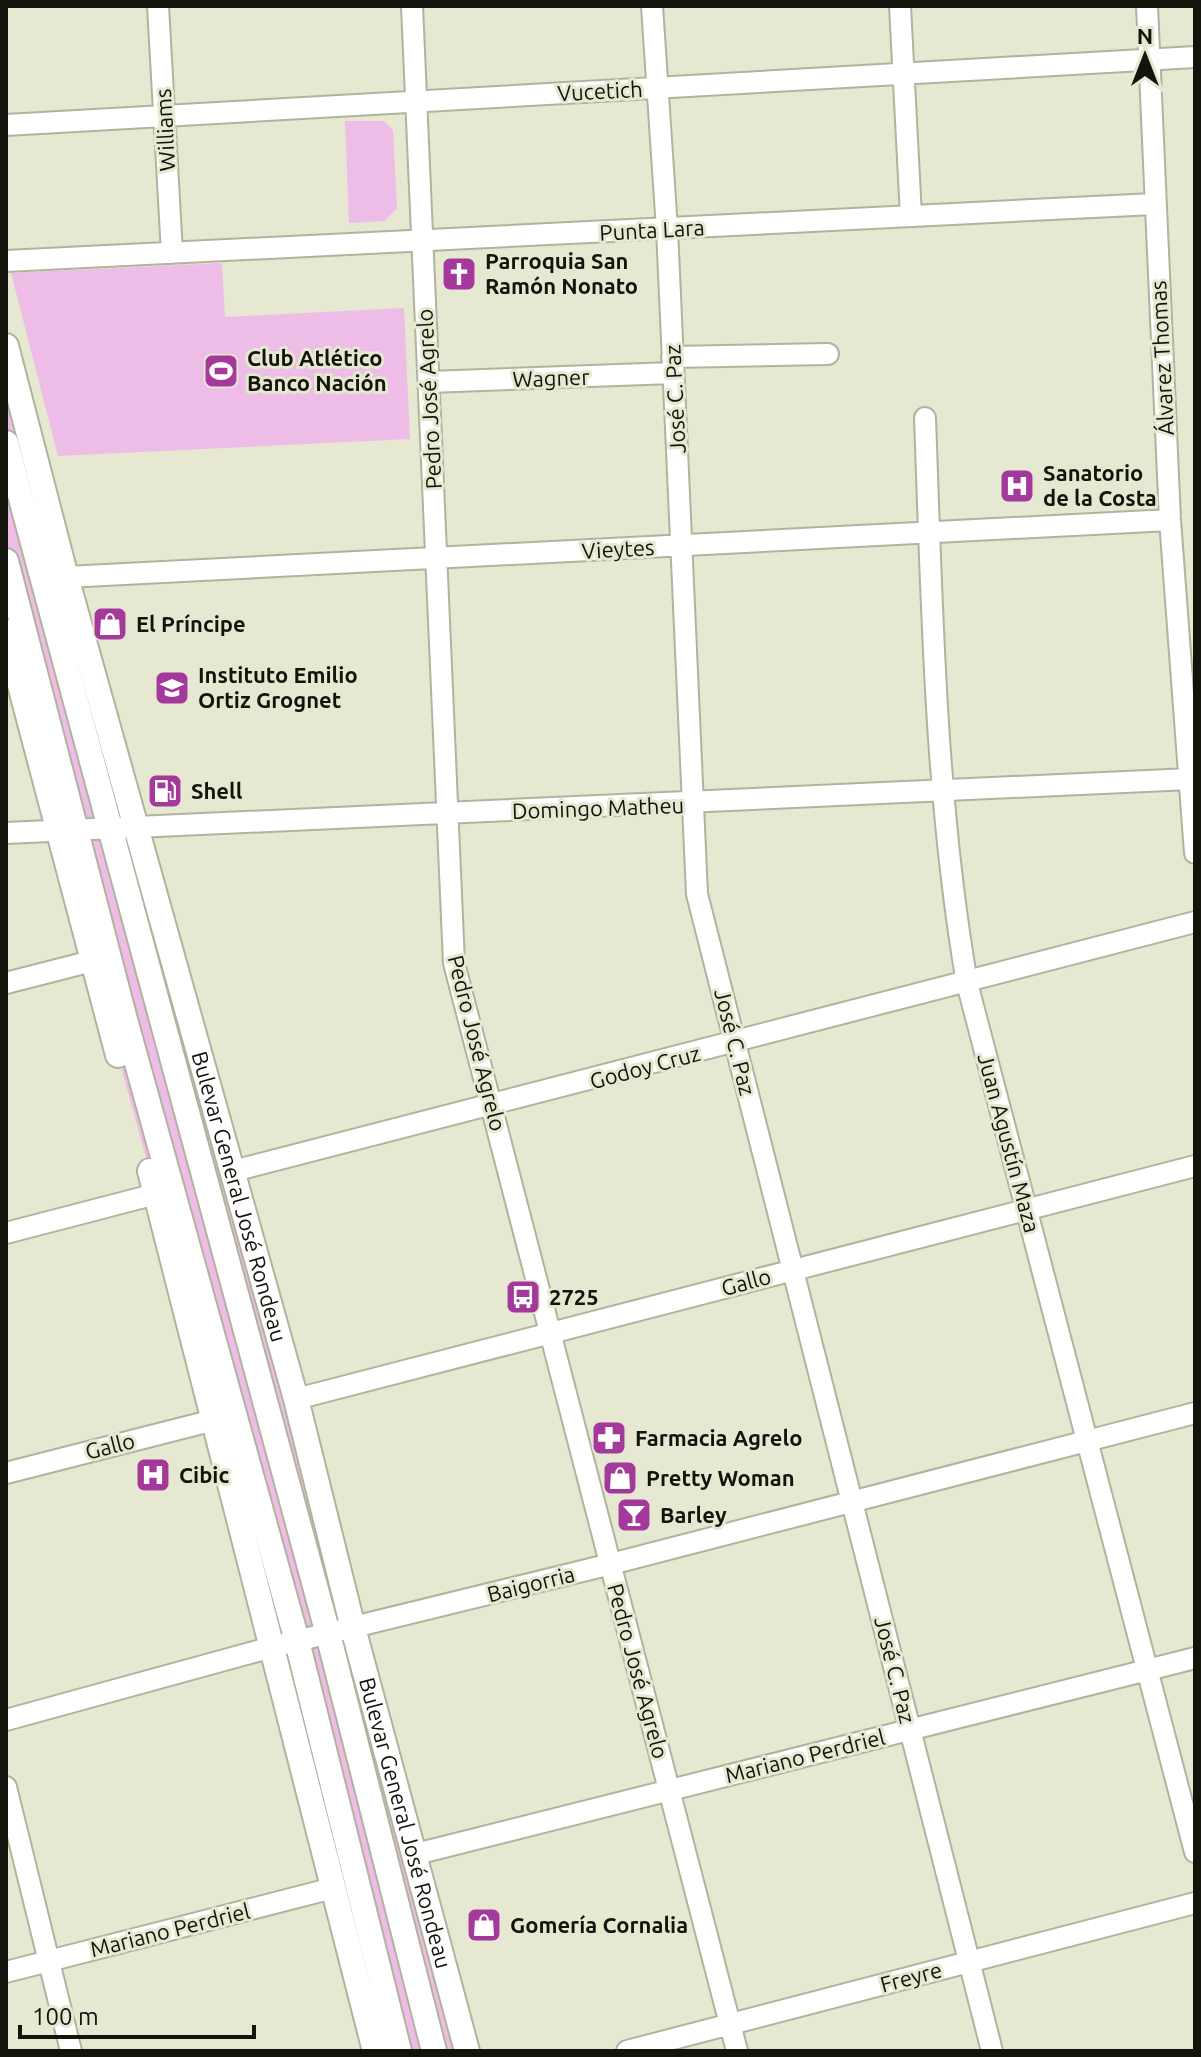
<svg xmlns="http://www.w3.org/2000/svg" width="1201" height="2057" font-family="Ubuntu,sans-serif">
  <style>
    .green { fill: #eebde7 }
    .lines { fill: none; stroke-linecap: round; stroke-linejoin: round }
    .minor-casing { stroke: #b1b39d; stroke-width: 24 }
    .major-casing { stroke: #b1b39d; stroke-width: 28 }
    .minor { stroke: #fff; stroke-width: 20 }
    .major { stroke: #fff; stroke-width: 24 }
    .labels { text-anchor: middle; stroke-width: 6; stroke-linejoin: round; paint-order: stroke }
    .street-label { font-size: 22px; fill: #13140c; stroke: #e6e8d1 }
    .poi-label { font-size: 22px; font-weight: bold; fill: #13140c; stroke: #e6e8d1; text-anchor: start }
  </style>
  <rect width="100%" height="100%" fill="#e6e8d1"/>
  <path class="green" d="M345 121H384L393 130 397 208 385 221 349 223Z
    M222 263 225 317 404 308 410 439 58 456 11 273Z
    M6 346 467 2051H375L156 1194 56 831 6 632Z"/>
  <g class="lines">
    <defs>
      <path id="minor" d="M158 6 172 253
        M412 6 454 963 737 2051
        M652 6 667 229 697 894 992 2051
        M900 6 911 216
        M1147 6 1170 520 1195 853
        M6 125 1195 57
        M6 261 1154 204
        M672 357 828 354
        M429 382 673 373
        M925 418C932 607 935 797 967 983L1195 1852
        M66 577 1170 520
        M6 833 1190 779
        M6 983 92 961
        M233 1171 1195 922
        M6 1233 156 1194
        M296 1399 1195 1166
        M6 1473 214 1420
        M6 1720 272 1647 611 1564 1195 1413
        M6 1787 71 2051
        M416 1854 1195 1658
        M6 1972 333 1888
        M627 2051 1195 1903"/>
      <g id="major">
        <path id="s1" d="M6 346 66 577 296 1399 353 1628 467 2051"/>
        <path d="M6 443 328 1634 434 2051"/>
        <path d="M6 561 124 1016 297 1641 399 2051"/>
        <path d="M6 632 118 1055"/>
        <path d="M150 1171 375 2051"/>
      </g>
    </defs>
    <use href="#minor" class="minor-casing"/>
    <use href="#major" class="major-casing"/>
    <use href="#minor" class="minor"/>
    <use href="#major" class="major"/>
  </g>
  <defs>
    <symbol id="church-square" viewBox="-11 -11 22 22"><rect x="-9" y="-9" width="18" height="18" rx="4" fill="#a4399b" stroke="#e6e8d1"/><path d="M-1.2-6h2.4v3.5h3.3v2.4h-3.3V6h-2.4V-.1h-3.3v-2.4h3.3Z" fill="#fff"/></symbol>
    <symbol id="stadium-square" viewBox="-11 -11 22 22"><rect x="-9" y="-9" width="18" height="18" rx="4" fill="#a4399b" stroke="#e6e8d1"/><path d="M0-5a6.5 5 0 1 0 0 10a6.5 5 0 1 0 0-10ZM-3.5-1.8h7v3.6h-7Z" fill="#fff"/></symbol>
    <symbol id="hospital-square" viewBox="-11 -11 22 22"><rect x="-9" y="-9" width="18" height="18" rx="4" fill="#a4399b" stroke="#e6e8d1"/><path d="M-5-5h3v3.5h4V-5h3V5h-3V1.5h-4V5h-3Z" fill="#fff"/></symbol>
    <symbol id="shop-square" viewBox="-11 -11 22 22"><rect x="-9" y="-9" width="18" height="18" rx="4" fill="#a4399b" stroke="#e6e8d1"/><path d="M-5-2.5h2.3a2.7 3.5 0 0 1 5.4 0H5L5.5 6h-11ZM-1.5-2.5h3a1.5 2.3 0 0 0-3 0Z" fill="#fff"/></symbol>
    <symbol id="school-square" viewBox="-11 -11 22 22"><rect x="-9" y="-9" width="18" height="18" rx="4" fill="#a4399b" stroke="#e6e8d1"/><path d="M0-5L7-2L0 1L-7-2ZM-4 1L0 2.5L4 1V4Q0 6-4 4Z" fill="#fff"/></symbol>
    <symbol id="fuel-square" viewBox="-11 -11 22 22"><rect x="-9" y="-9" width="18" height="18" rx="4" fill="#a4399b" stroke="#e6e8d1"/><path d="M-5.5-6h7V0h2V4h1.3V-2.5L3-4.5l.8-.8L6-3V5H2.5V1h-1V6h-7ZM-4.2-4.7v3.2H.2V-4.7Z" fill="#fff"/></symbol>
    <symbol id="bus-square" viewBox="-11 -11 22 22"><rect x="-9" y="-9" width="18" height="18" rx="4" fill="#a4399b" stroke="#e6e8d1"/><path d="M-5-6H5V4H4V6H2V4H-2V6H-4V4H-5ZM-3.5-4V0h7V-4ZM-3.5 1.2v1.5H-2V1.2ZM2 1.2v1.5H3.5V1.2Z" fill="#fff"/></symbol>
    <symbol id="pharmacy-square" viewBox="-11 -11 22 22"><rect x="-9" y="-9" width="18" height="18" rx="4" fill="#a4399b" stroke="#e6e8d1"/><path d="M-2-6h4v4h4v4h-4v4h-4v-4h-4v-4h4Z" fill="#fff"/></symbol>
    <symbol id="bar-square" viewBox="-11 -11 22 22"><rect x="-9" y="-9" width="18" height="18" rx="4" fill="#a4399b" stroke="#e6e8d1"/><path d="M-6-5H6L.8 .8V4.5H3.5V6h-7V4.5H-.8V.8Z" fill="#fff"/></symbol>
  </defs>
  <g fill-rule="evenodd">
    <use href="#church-square" x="439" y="254" width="40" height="40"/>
    <use href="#stadium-square" x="201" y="351" width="40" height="40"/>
    <use href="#hospital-square" x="997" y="466" width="40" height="40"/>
    <use href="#shop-square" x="90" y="604" width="40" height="40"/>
    <use href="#school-square" x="152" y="668" width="40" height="40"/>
    <use href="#fuel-square" x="145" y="771" width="40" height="40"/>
    <use href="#bus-square" x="503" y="1277" width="40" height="40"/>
    <use href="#pharmacy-square" x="589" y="1418" width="40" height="40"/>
    <use href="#hospital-square" x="133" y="1455" width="40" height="40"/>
    <use href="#shop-square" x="600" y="1458" width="40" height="40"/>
    <use href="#bar-square" x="614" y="1495" width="40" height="40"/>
    <use href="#shop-square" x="464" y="1905" width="40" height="40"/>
  </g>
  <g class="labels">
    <g class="street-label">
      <text transform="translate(600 91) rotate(-3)" y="8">Vucetich</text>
      <text transform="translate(165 130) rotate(-93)" y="8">Williams</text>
      <text transform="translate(652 230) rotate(-3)" y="8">Punta Lara</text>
      <text transform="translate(1162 358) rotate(-93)" y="8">Álvarez Thomas</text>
      <text transform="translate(551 378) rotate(-2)" y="8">Wagner</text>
      <text transform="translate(429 399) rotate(-93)" y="8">Pedro José Agrelo</text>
      <text transform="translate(675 399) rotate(-93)" y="8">José C. Paz</text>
      <text transform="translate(618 549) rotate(-3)" y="8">Vieytes</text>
      <text transform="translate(598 808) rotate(-2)" y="8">Domingo Matheu</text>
      <text transform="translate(735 1042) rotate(76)" y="8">José C. Paz</text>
      <text transform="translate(477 1043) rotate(76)" y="8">Pedro José Agrelo</text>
      <text transform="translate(645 1067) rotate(-15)" y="8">Godoy Cruz</text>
      <text transform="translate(1009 1143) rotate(75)" y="8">Juan Agustín Maza</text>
      <text dy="8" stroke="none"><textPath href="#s1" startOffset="882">Bulevar General José Rondeau</textPath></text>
      <text transform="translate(746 1282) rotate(-15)" y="8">Gallo</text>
      <text transform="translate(110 1446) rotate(-14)" y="8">Gallo</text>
      <text transform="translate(531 1584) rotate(-14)" y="8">Baigorria</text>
      <text transform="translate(895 1670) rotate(76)" y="8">José C. Paz</text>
      <text transform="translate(638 1671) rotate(75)" y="8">Pedro José Agrelo</text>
      <text transform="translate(805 1756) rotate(-14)" y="8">Mariano Perdriel</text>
      <text dy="8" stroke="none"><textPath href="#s1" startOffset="1530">Bulevar General José Rondeau</textPath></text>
      <text transform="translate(170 1930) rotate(-14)" y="8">Mariano Perdriel</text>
      <text transform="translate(911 1977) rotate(-15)" y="8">Freyre</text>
    </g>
    <g class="poi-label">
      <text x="485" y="269">Parroquia San<tspan x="485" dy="25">Ramón Nonato</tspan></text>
      <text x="247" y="366">Club Atlético<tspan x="247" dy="25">Banco Nación</tspan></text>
      <text x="1043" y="481">Sanatorio<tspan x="1043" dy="25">de la Costa</tspan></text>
      <text x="136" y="632">El Príncipe</text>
      <text x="198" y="683">Instituto Emilio<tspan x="198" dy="25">Ortiz Grognet</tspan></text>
      <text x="191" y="799">Shell</text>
      <text x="549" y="1305">2725</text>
      <text x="635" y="1446">Farmacia Agrelo</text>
      <text x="179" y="1483">Cibic</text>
      <text x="646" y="1486">Pretty Woman</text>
      <text x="660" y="1523">Barley</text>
      <text x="510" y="1933">Gomería Cornalia</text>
    </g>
  </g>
  <rect width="1201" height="2057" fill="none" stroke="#13140c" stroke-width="16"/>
  <g transform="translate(1145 56)" stroke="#e6e8d1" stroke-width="6" paint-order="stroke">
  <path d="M0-6L14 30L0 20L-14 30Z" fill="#13140c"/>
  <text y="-12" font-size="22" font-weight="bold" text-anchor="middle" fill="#13140c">N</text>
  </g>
  <path d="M20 2025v12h234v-12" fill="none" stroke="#13140c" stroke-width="4"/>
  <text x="32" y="2025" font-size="24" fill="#13140c" stroke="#e6e8d1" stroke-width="6" paint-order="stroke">100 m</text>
</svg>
